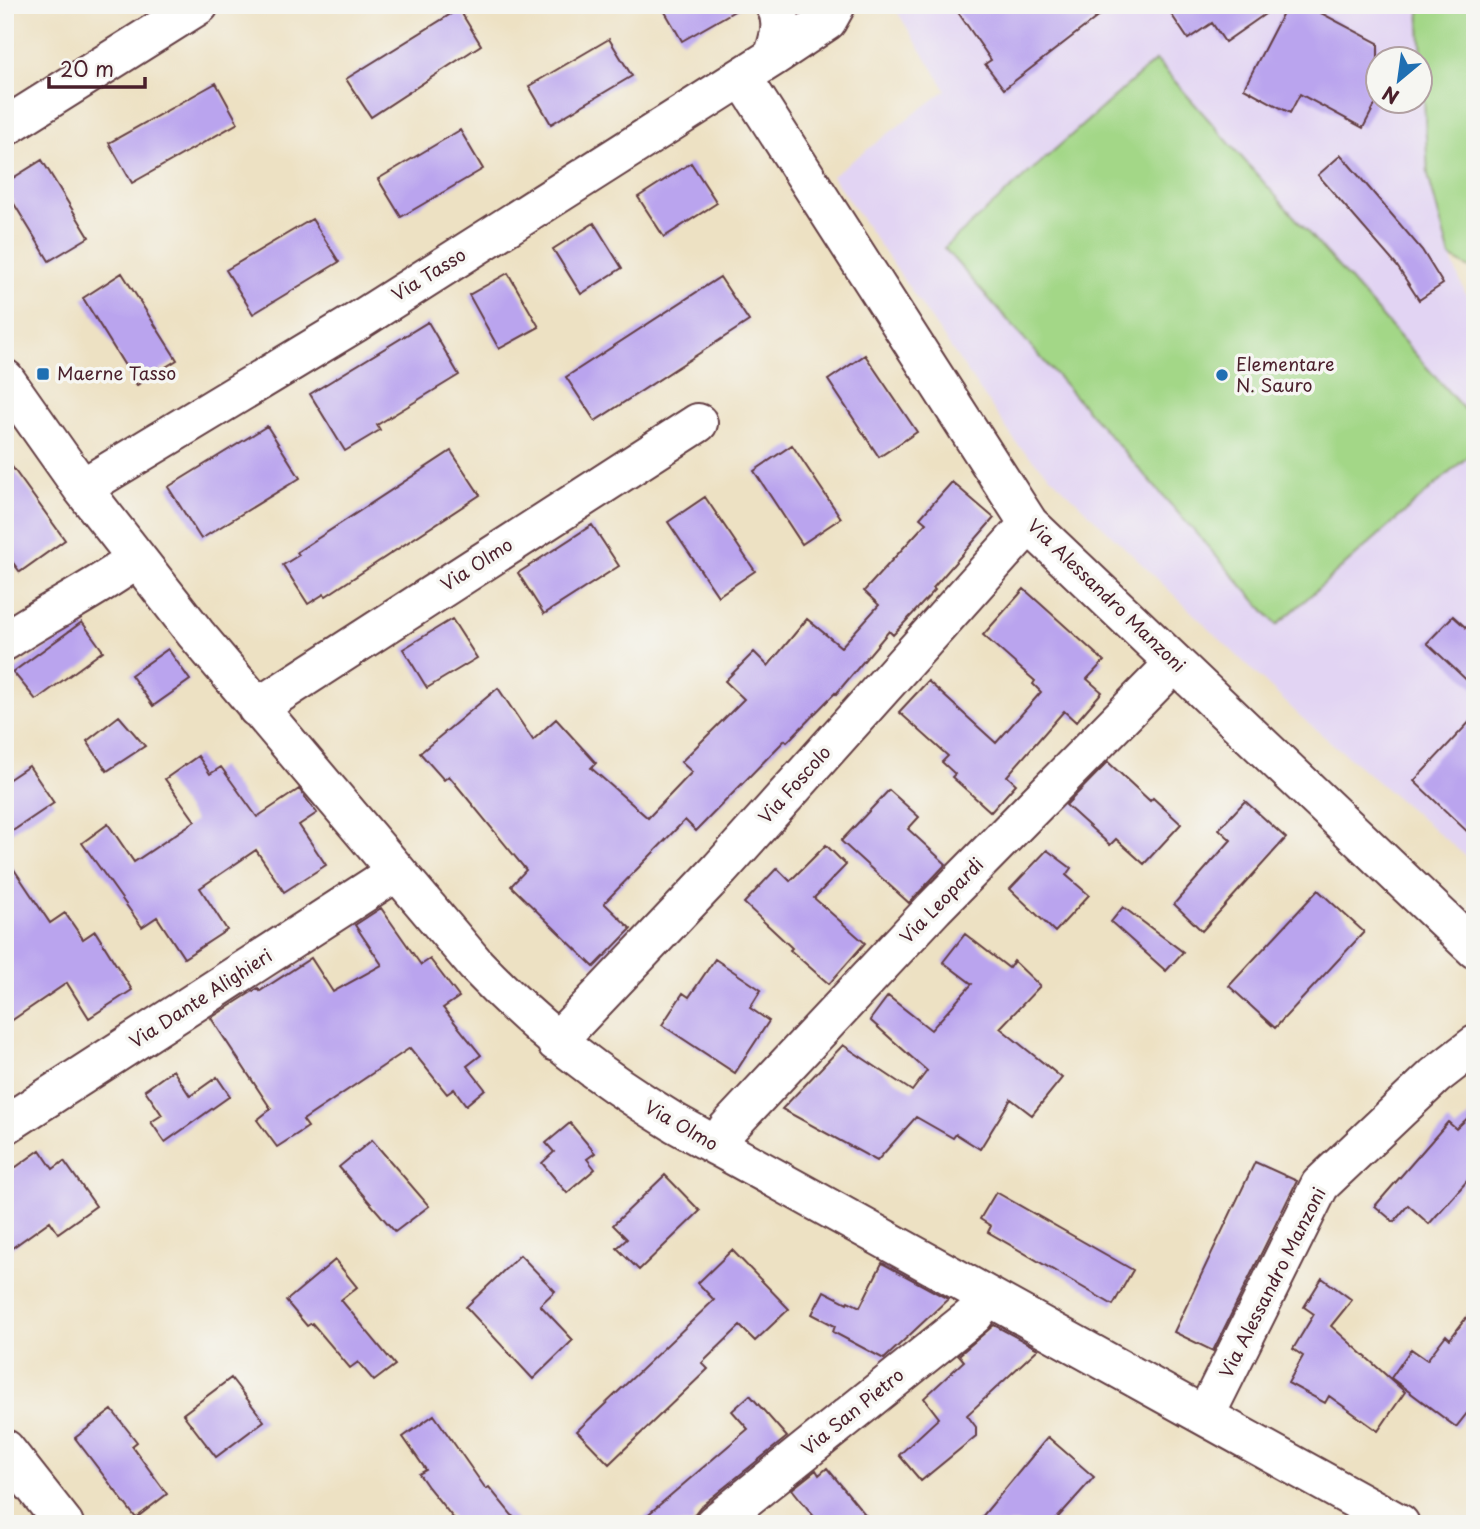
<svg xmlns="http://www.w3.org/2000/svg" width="1480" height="1529" font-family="'Playpen Sans',sans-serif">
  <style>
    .built { fill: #e2d4f3; fill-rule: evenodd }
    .green { fill: #a3d787; stroke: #767b59; stroke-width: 2 }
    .building { fill: #baa4ee }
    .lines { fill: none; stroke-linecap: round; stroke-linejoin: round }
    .minor-casing { stroke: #623c42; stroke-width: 42 }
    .minor { stroke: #fff; stroke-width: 38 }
    .poi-dot { fill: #1f6fb2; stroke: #f6f6f2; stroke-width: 2.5 }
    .labels { text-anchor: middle; stroke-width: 7; stroke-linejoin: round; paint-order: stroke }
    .street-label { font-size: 18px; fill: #4a1f2b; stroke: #f6f6f2 }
    .poi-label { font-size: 18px; fill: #4a1f2b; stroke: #f6f6f2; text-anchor: start }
  </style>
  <rect width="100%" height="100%" fill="#f6f6f2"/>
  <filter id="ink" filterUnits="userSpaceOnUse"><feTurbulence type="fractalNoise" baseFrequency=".0143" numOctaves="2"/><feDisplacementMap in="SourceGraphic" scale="14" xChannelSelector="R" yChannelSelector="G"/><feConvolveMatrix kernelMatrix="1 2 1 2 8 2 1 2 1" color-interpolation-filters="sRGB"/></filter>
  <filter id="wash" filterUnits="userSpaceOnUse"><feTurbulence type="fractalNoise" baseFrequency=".00686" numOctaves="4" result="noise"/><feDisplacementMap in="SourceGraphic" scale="28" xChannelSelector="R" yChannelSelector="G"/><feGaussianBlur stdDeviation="1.57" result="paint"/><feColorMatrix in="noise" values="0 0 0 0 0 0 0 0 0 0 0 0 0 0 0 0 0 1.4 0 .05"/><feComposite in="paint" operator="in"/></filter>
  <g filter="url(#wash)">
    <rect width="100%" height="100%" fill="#ede1c3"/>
    <path class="built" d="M893 5H1419L1428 175 1450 257 1465 292 1475 305V864L1301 717 1018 445 832 176 946 90ZM1378 60H1420V102H1378Z"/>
    <path class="green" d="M1419 5H1475V271L1450 257 1428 175Z
      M1156 60 1475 422V450L1277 625 944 248Z"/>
    <g id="blocks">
      <path class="building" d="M661 5H745L682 41Z
        M953 5H1113L1004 89 985 64 991 60Z
        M1165 5H1278L1225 42 1212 23 1188 39Z
        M1287 5H1306L1378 43V99L1363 128 1300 94 1290 113 1244 88Z
        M459 9 481 45 371 117 346 79Z
        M609 39 632 76 551 124 529 86Z
        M216 83 238 123 132 183 109 143Z
        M460 130 483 169 401 217 378 179Z
        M1341 155 1422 250 1443 284 1419 300 1397 266 1318 175Z
        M42 160 89 237 49 261 5 189V183Z
        M691 163 717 203 664 237 638 197Z
        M312 219 339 262 253 314 226 270Z
        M594 223 622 268 581 294 553 249Z
        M122 273 177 360 137 385 83 298Z
        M508 273 539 327 499 349 469 295Z
        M720 277 749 321 595 421 566 377Z
        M428 322 459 375 377 425 380 430 345 451 310 394Z
        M865 355 917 432 879 457 828 380Z
        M267 426 300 478 201 539 168 487Z
        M792 445 841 518 802 544 754 471Z
        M451 451 480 495 326 596 324 594 308 604 283 565 299 555 297 552Z
        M5 457 65 540 20 572 5 552Z
        M952 482 994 518 933 588 935 590 893 635 889 631 836 694 835 693 787 742 785 740 696 831 685 820 604 903 631 929 594 967 511 886 526 870 449 776 444 780 420 753 498 688 533 740 556 719 596 763 591 768 648 818 692 772 681 762 744 699 725 681 754 652 768 666 807 619 841 647 879 605 864 591 926 523 920 518Z
        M705 497 755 571 718 596 668 522Z
        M592 525 619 566 544 614 518 573Z
        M1024 589 1104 661 1087 679 1102 692 1076 722 1064 711 1007 776 1016 784 991 812 952 777 955 774 942 762 948 756 899 712 928 681 996 743 1041 692 1033 684 1035 681 983 635Z
        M1453 616 1475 636V688L1427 643Z
        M452 619 477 658 427 688 403 649Z
        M82 622 103 651 36 700 13 672Z
        M168 649 190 680 153 706 131 675Z
        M119 716 145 746 107 771 87 741Z
        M1475 716V839L1414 781Z
        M198 756 210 774 221 767 257 817 299 789 317 813 299 825 326 865 284 892 256 850 200 888 227 930 184 958 157 917 142 927 82 843 108 824 134 862 195 821 165 779Z
        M1108 762 1150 801 1153 798 1181 824 1144 864 1116 839 1110 845 1066 805Z
        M29 766 54 803 5 836V782Z
        M889 790 919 817 908 829 946 864 909 903 841 841Z
        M1245 801 1286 838 1202 931 1174 904 1231 840 1219 829Z
        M826 845 846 865 814 898 865 943 829 984 790 950 792 948 744 903 777 868 790 881Z
        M1047 850 1071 868 1066 875 1089 895 1055 932 1010 889Z
        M5 856 50 923 65 913 83 939 95 931 132 990 89 1018 67 983 5 1025Z
        M1318 890 1364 932 1275 1028 1229 986Z
        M1123 907 1183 952 1166 971 1111 922Z
        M381 908 421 965 430 959 459 997 443 1008 481 1055 467 1066 485 1089 466 1105 454 1089 447 1094 410 1048 303 1120 308 1127 277 1147 257 1120 271 1109 211 1018 258 988 260 991 311 958 333 992 382 965 355 925Z
        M965 934 1009 968 1014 961 1040 986 1000 1028 1062 1078 1032 1115 1011 1099 980 1149 956 1134 953 1138 916 1117 877 1161 782 1109 843 1045 912 1091 927 1071 870 1020 888 996 931 1030 972 984 943 962Z
        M715 959 761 990 750 1008 769 1021 735 1073 662 1025 683 993 689 997Z
        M173 1070 190 1096 217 1077 230 1096 165 1142 151 1122 162 1115 145 1090Z
        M1475 1111V1172L1429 1224 1408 1205 1394 1222 1375 1206 1448 1122 1456 1129Z
        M570 1123 595 1153 587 1159 595 1169 567 1193 542 1163 554 1152 546 1143Z
        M372 1140 429 1206 395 1232 339 1167Z
        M40 1150 53 1169 64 1161 96 1206 58 1233 50 1221 5 1253V1175Z
        M1255 1162 1297 1181 1213 1351 1174 1332Z
        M665 1175 700 1211 639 1270 617 1248 627 1239 613 1225Z
        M996 1192 1133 1270 1113 1305 988 1232 991 1226 980 1219Z
        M732 1250 789 1309 755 1341 740 1326 702 1363 708 1369 609 1464 577 1431 714 1300 698 1283Z
        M520 1255 555 1291 540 1305 573 1340 533 1379 466 1307Z
        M335 1260 357 1287 341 1300 395 1365 374 1381 358 1362 350 1368 312 1323 307 1326 286 1301Z
        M882 1263 948 1299 884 1359 833 1332 835 1326 812 1314 824 1291 847 1303 848 1301 860 1307Z
        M1322 1278 1352 1300 1331 1326 1405 1392 1378 1431 1329 1396 1325 1403 1288 1383 1303 1356 1293 1349 1314 1314 1304 1307Z
        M1475 1306V1403L1456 1427 1391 1378 1411 1349 1427 1360 1446 1335 1450 1339Z
        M994 1325 1038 1349 967 1415 976 1427V1436L921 1481 899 1455 939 1418 924 1398 964 1361 959 1355Z
        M231 1378 264 1421 216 1457 183 1414Z
        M750 1395 787 1437 700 1507 694 1515 693 1524H637L748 1429 732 1411Z
        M112 1410 137 1442 132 1446 167 1494 136 1518 75 1438Z
        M434 1415 486 1489 489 1487 519 1524H458L428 1487 419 1474 426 1470 403 1437Z
        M1048 1437 1094 1477 1052 1524H976Z
        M827 1468 873 1524H820L792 1489 816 1470 819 1475Z"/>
    </g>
  </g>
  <g filter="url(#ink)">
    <use href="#blocks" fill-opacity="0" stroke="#623c42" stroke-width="2"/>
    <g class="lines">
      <defs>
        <path id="minor" d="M773 57C779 40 785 21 775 5
          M742 77 1029 524 1475 949
          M5 127 199 5
          M5 379 82 488 196 634 476 965C538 1030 598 1076 675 1123L1400 1524
          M82 488 355 323 773 57 827 21 836 5
          M5 641C48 612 95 590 137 559
          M257 708 698 423
          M556 1042 720 869 1029 524
          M5 1125 396 872
          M716 1146 728 1128 934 908 1175 663
          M1205 1416 1320 1185 1435 1076 1475 1045
          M5 1449 64 1524
          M714 1524 974 1315 987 1297"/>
      </defs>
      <use href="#minor" class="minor-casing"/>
      <use href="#minor" class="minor"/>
    </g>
  </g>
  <g class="poi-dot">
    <rect x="36" y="367" width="14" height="14" rx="3.5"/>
    <circle cx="1222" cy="375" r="7"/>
  </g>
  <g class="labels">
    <g class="street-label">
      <text transform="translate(429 275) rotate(-32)" y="6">Via Tasso</text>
      <text transform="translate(477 565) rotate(-33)" y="6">Via Olmo</text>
      <text transform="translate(1106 596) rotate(44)" y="6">Via Alessandro Manzoni</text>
      <text transform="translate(795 785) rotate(-48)" y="6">Via Foscolo</text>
      <text transform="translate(942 901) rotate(-46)" y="6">Via Leopardi</text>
      <text transform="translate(201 999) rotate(-33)" y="6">Via Dante Alighieri</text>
      <text transform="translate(681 1126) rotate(30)" y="6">Via Olmo</text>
      <text transform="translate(1273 1283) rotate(-63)" y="6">Via Alessandro Manzoni</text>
      <text transform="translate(853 1412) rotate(-39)" y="6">Via San Pietro</text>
    </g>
    <g class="poi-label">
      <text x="1236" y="371">Elementare<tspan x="1236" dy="21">N. Sauro</tspan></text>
      <text x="57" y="380">Maerne Tasso</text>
    </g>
  </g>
  <rect width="1480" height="1529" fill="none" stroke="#f6f6f2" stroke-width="28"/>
  <g transform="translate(1399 80) rotate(209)"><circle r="33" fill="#f6f6f2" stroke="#b1a0a2" stroke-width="2"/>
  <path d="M0-5L12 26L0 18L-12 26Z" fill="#1f6fb2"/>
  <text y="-10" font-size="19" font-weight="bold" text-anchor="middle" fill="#4a1f2b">N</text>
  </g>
  <path d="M49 77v10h96v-10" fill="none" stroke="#4a1f2b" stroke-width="3.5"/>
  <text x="60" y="77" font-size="21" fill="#4a1f2b" stroke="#f6f6f2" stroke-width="5" paint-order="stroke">20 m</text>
</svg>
